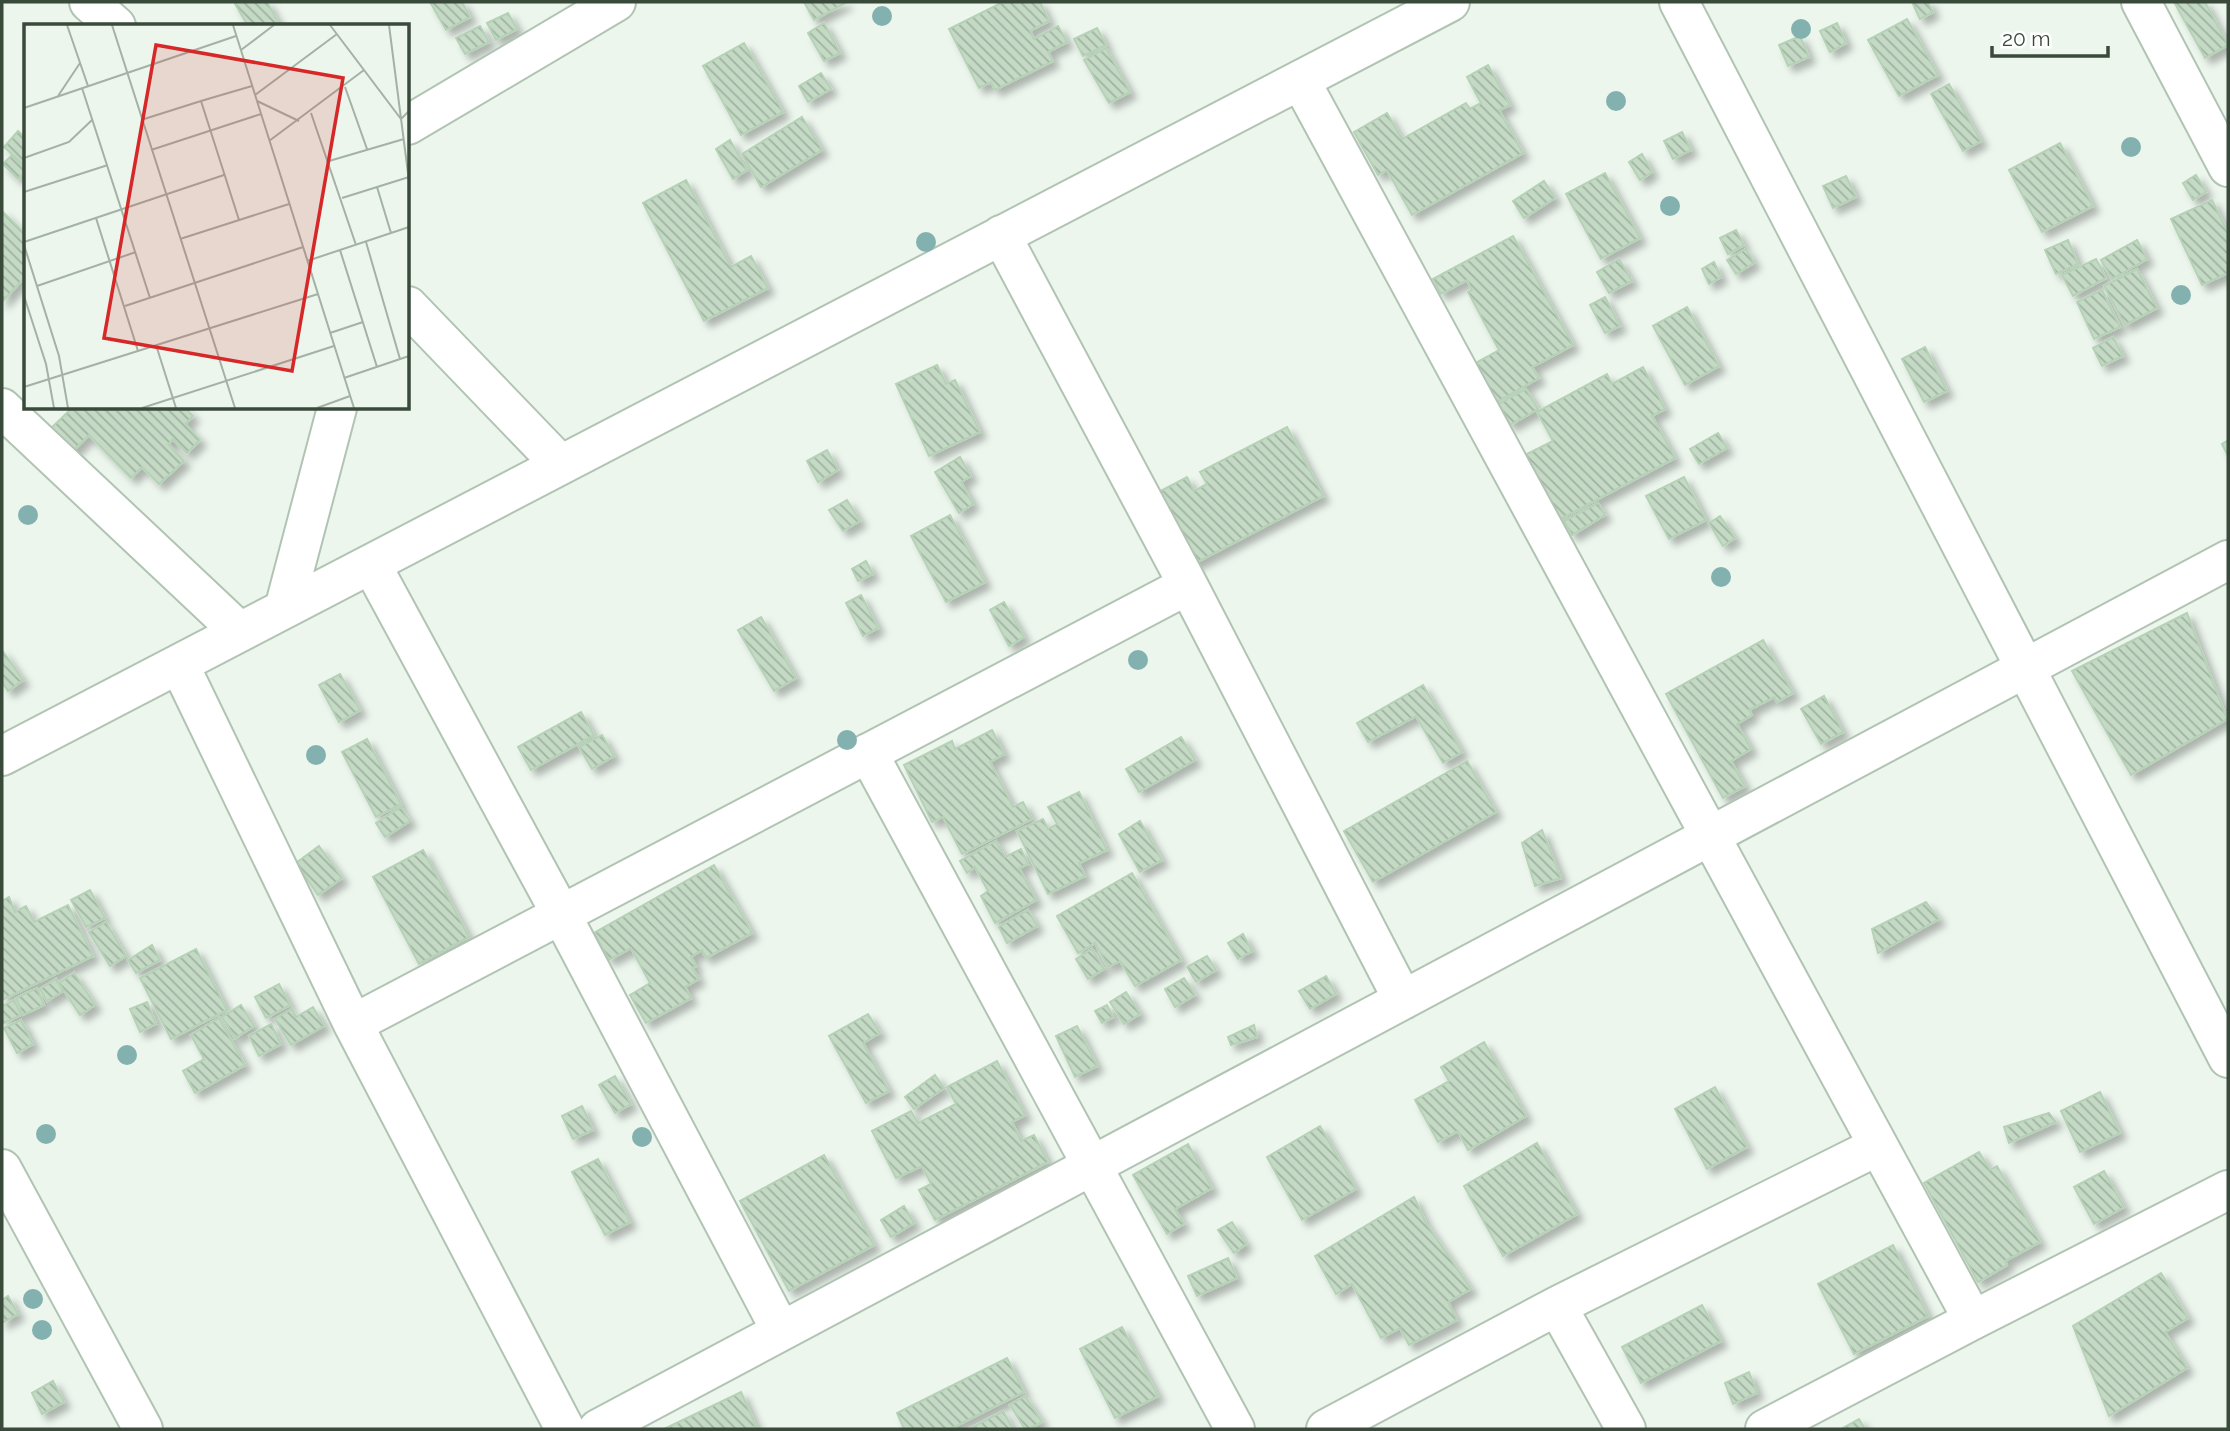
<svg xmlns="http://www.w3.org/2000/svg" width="2230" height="1431" font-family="Raleway,sans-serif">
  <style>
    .building { fill: url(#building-back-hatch); stroke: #b5d2b6; stroke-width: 2; filter: url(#shadow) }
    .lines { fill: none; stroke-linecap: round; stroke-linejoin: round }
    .street-casing { stroke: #b1c4b3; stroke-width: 42 }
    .street { stroke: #fff; stroke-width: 38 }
    .tree { fill: #82b1af }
    .inset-road { fill: none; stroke: #a4b1a5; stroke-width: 2 }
    .view { fill: #d62828; fill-opacity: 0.15; stroke: #d62828; stroke-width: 3.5 }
    .inset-edge { fill: none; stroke: #394a3a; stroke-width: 3.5 }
  </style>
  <defs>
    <pattern id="building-back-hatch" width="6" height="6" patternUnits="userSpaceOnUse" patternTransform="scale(1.75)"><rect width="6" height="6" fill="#c4dac5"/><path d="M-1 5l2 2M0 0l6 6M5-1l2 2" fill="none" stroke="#a0b3a1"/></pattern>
    <filter id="shadow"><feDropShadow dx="6" dy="6" stdDeviation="3.5" flood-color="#0004"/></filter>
  </defs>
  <rect width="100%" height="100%" fill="#ecf6ed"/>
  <path class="building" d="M234 2H267L278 22 271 26H248Z
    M430 2H462L470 17 446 30Z
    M804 2H847L814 20Z
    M1003 2H1040L1049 21 1030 31 1034 39 1058 26 1067 42 1048 52 1053 61 995 90 991 82 979 88 949 29Z
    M1912 2H1931L1928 3 1933 12 1920 19Z
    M2174 2H2205L2228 45 2205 58Z
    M508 13 517 29 496 40 487 23Z
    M1907 19 1938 75 1899 96 1868 40Z
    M824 23 840 53 824 61 808 33Z
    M1837 23 1846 43 1830 52 1820 31Z
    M480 26 489 42 465 54 456 38Z
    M1097 28 1106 45 1083 56 1074 39Z
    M1800 36 1809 57 1788 66 1779 45Z
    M744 43 783 112 741 135 703 66Z
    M1106 48 1130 92 1109 103 1084 60Z
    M1488 65 1510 105 1499 110 1523 153 1412 215 1387 170 1378 175 1354 132 1387 113 1402 139 1466 103 1470 109 1481 103 1467 77Z
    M821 73 831 89 808 102 799 86Z
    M1949 84 1981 141 1963 151 1931 94Z
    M802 117 822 150 761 187 742 154Z
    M18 131 26 139V167L4 147Z
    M1682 132 1691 150 1673 159 1664 141Z
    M730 140 747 170 733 179 716 149Z
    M2060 143 2093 206 2042 232 2009 170Z
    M1642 154 1652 172 1640 180 1629 162Z
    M12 155 26 170 18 179 3 164Z
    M1605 173 1640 238 1601 259 1566 194Z
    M2196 175 2206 192 2193 200 2183 183Z
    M1846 176 1856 197 1833 208 1823 186Z
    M686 180 731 267 751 256 768 288 704 321 643 203Z
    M1544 181 1555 198 1524 218 1513 201Z
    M2212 200 2228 233V273L2202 285 2171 219Z
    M2 211 26 235V276L2 302Z
    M1736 230 1744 245 1728 254 1720 238Z
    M1513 236 1573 345 1532 367 1539 378 1495 403 1474 364 1499 350 1468 292 1472 290 1467 280 1441 294 1433 279Z
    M2068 240 2078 264 2056 274 2045 250Z
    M2137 240 2147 259 2112 279 2101 260Z
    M1746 249 1754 263 1736 274 1727 260Z
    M1619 259 1632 281 1609 293 1597 272Z
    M2096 259 2106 278 2073 296 2062 275Z
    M1714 262 1721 277 1709 284 1702 269Z
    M2137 269 2157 308 2125 325 2104 286Z
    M2102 290 2120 327 2094 339 2077 302Z
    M1605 297 1620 326 1605 333 1590 305Z
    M1687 307 1719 366 1685 385 1653 326Z
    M2113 337 2123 356 2102 366 2093 348Z
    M1925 347 1947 391 1924 402 1902 359Z
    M937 365 946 384 955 380 980 432 929 456 896 384Z
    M1643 367 1665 409 1652 416 1675 458 1555 522 1521 457 1553 441 1537 412 1607 374 1612 384Z
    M1526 389 1538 409 1510 425 1499 404Z
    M72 408H185L193 416 185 424 200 440 187 453 173 439 168 444 184 461 159 484 142 467 131 478 89 435 70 454 48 431Z
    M1287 427 1323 496 1190 566 1153 495 1187 477 1194 491 1207 484 1200 472Z
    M1718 433 1727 448 1699 464 1690 449Z
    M2228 440V456L2222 444Z
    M827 450 838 470 818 482 807 461Z
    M960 457 971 476 961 482 973 504 959 513 935 472Z
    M1684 477 1706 520 1669 539 1646 496Z
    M847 500 860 521 843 531 829 510Z
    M1598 503 1605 515 1572 535 1564 521Z
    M950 515 985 582 946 602 911 536Z
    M1720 516 1735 538 1723 546 1709 523Z
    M866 561 873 574 858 581 852 569Z
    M861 595 878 628 863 636 846 603Z
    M1004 602 1024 637 1009 646 990 610Z
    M2187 613 2227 719 2131 775 2072 671Z
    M761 617 796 678 774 691 738 630Z
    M1763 640 1793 693 1777 702 1774 697 1749 710 1752 715 1737 724 1751 749 1731 761 1745 786 1723 798 1666 694Z
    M2 650 23 680 8 691 2 682Z
    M340 674 360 710 339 722 319 685Z
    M1423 685 1462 752 1443 763 1416 716 1368 742 1357 723Z
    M1824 696 1843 732 1821 744 1801 709Z
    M581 712 594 735 531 770 518 747Z
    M992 730 1004 754 990 762 1013 807 1023 802 1032 819 962 854 943 817 932 822 904 765 952 741 955 749Z
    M602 735 614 756 592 769 579 747Z
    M1181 737 1195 760 1139 792 1126 769Z
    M367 739 401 804 376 817 342 752Z
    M1467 761 1496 812 1373 882 1344 831Z
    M1079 792 1107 850 1079 863 1085 876 1048 894 1017 831 1043 819 1048 829 1057 824 1048 807Z
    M401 807 410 821 385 837 376 823Z
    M1140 821 1162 860 1140 872 1119 834Z
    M1542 830 1561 878 1535 886 1522 843Z
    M996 841 1005 857 1021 849 1028 864 1019 868 1036 900 995 923 981 896 988 891 975 867 967 873 960 861Z
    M319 846 342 878 318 895 296 863Z
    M423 850 469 937 419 964 373 877Z
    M714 865 752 933 706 958 702 950 691 957 696 966 692 968 699 979 685 987 691 998 646 1023 630 995 650 983 631 948 609 960 594 933Z
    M1132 873 1181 960 1135 986 1120 961 1108 967 1095 943 1078 953 1057 916Z
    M90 890 105 918 86 927 71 900Z
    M9 897 15 912 26 906 34 922 68 905 93 956 2 1000V901Z
    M1926 902 1939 919 1878 953 1872 929Z
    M1028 910 1037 926 1007 943 999 927Z
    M106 922 126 956 110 966 89 932Z
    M1243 934 1252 951 1238 959 1228 943Z
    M152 945 160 960 136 973 128 960Z
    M196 949 227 1010 171 1039 140 978Z
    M1092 949 1104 969 1088 979 1076 959Z
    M1207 956 1216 970 1196 982 1187 967Z
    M74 973 95 1005 80 1015 59 983Z
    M1326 976 1336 994 1310 1009 1299 991Z
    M1184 978 1195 995 1175 1007 1165 989Z
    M56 979 63 991 47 1001 40 989Z
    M279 984 290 1005 266 1018 255 997Z
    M37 988 44 1005 23 1015 16 998Z
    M1126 992 1140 1014 1124 1024 1110 1002Z
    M14 1000 21 1015 2 1024V1006Z
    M147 1002 156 1024 140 1032 130 1009Z
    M241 1005 254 1026 235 1038 222 1017Z
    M1107 1005 1113 1017 1102 1023 1095 1011Z
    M313 1007 324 1026 291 1045 275 1019 292 1009 296 1017Z
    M868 1014 880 1033 863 1043 889 1091 866 1103 829 1036Z
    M219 1018 245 1065 195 1093 183 1071 204 1059 191 1035Z
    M21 1020 33 1044 17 1053 4 1028Z
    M271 1024 281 1044 259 1056 249 1036Z
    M1254 1025 1257 1037 1231 1045 1228 1037Z
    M1077 1026 1097 1066 1075 1077 1056 1036Z
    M1484 1042 1526 1116 1468 1150 1458 1131 1438 1142 1415 1100 1449 1081 1441 1067Z
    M997 1061 1025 1115 1012 1122 1021 1141 1034 1135 1048 1162 935 1220 919 1190 931 1184 922 1166 896 1178 872 1131 911 1111 918 1123 956 1104 947 1087Z
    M935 1075 944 1088 914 1109 905 1097Z
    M615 1076 631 1104 615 1113 599 1085Z
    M1715 1087 1747 1147 1707 1169 1675 1109Z
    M2100 1092 2120 1133 2080 1152 2061 1111Z
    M582 1106 593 1130 573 1139 562 1116Z
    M2049 1113 2056 1122 2009 1143 2004 1127Z
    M1320 1126 1356 1189 1302 1220 1267 1157Z
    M1537 1143 1577 1214 1503 1256 1464 1186Z
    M1188 1144 1212 1188 1175 1209 1184 1224 1167 1234 1133 1175Z
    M1979 1152 1990 1170 1997 1166 2040 1242 2005 1261 2007 1265 1978 1282 1924 1183Z
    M824 1155 874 1245 789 1291 740 1201Z
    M598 1159 630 1222 605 1235 572 1172Z
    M2104 1171 2124 1207 2094 1224 2074 1187Z
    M1414 1197 1426 1223 1471 1289 1448 1302 1457 1320 1409 1345 1400 1328 1381 1338 1352 1284 1336 1294 1315 1256Z
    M904 1206 914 1223 891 1237 881 1220Z
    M1232 1222 1246 1244 1234 1253 1218 1230Z
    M1893 1245 1928 1316 1854 1354 1818 1284Z
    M1228 1258 1237 1278 1197 1296 1188 1276Z
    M2161 1273 2188 1318 2165 1332 2187 1368 2109 1416 2073 1326Z
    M8 1296 18 1314 2 1323V1300Z
    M1702 1305 1721 1341 1641 1383 1622 1347Z
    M1122 1327 1158 1396 1115 1418 1080 1349Z
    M1007 1358 1024 1392 950 1429H904L897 1413Z
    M1749 1372 1757 1393 1733 1404 1725 1383Z
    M53 1381 64 1402 42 1414 32 1393Z
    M741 1392 756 1426 748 1429H664Z
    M1025 1396 1042 1422 1029 1429H1025L1010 1405Z
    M1003 1411 1013 1429H969Z
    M1859 1419 1865 1429H1841Z"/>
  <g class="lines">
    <defs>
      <path id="street" d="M89 2 116 26
        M1679 2 2228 1058
        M2141 2 2228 167
        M1300 80 1973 1320
        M408 125 616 2
        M1001 235 1188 585 1403 1000
        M408 306 561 465
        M2 408 240 632
        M371 564 562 916 781 1331
        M284 609 337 408
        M179 664 353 1024 1188 585
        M868 753 1235 1429
        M2 756 1450 2
        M353 1024 565 1429
        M2 1169 143 1429
        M1557 1306 1626 1429
        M598 1429 2228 560
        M1326 1429 1557 1306 1878 1146
        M1765 1429 1973 1320 2228 1190"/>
    </defs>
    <use href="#street" class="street-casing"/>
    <use href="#street" class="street"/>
  </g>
  <g class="tree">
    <circle cx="882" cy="16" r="10"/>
    <circle cx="1801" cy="29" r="10"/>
    <circle cx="1616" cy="101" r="10"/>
    <circle cx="2131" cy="147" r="10"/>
    <circle cx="1670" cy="206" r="10"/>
    <circle cx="926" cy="242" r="10"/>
    <circle cx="2181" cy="295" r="10"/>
    <circle cx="28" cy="515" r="10"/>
    <circle cx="1721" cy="577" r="10"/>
    <circle cx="1138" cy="660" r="10"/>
    <circle cx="847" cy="740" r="10"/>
    <circle cx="316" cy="755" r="10"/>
    <circle cx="127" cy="1055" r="10"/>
    <circle cx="46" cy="1134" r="10"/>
    <circle cx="642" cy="1137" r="10"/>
    <circle cx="33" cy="1299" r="10"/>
    <circle cx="42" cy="1330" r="10"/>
  </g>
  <g transform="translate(24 24)">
    <rect width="385" height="385" fill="#ecf6ed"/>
    <path class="inset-road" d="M43 1 64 62M88 1 211 384M209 1 330 384M306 1 377 95 385 87M365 1 385 157M217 26 250 1M321 63 343 125M58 64 126 274M231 71 313 10M34 72 56 39M233 77 275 97M0 84 212 12M287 89 332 221M117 96 177 77M245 117 340 46M127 126 237 90M0 134 45 118 68 96M305 137 380 115M353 163 367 209M0 168 84 141M318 174 385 153M72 194 114 327M215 196 177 77 228 62M156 215 265 180M0 218 200 151M342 218 376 335M0 221 35 332 44 384M316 226 353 343M283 237 385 203M13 262 112 228M0 272 22 340 30 384M101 282 279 223M306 309 339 298M132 321 152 384M320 354 385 332M0 363 294 270M118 384 310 322M293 384 326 372"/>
    <path class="view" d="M132 21 319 54 268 347 80 314Z"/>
    <rect width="385" height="385" class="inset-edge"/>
  </g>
  <rect width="2230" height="1431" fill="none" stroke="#394a3a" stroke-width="7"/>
  <path d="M1992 46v10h116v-10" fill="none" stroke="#394a3a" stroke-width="3.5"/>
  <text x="2002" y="46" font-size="21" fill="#394a3a" stroke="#ffffff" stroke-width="5" paint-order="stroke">20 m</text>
</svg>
